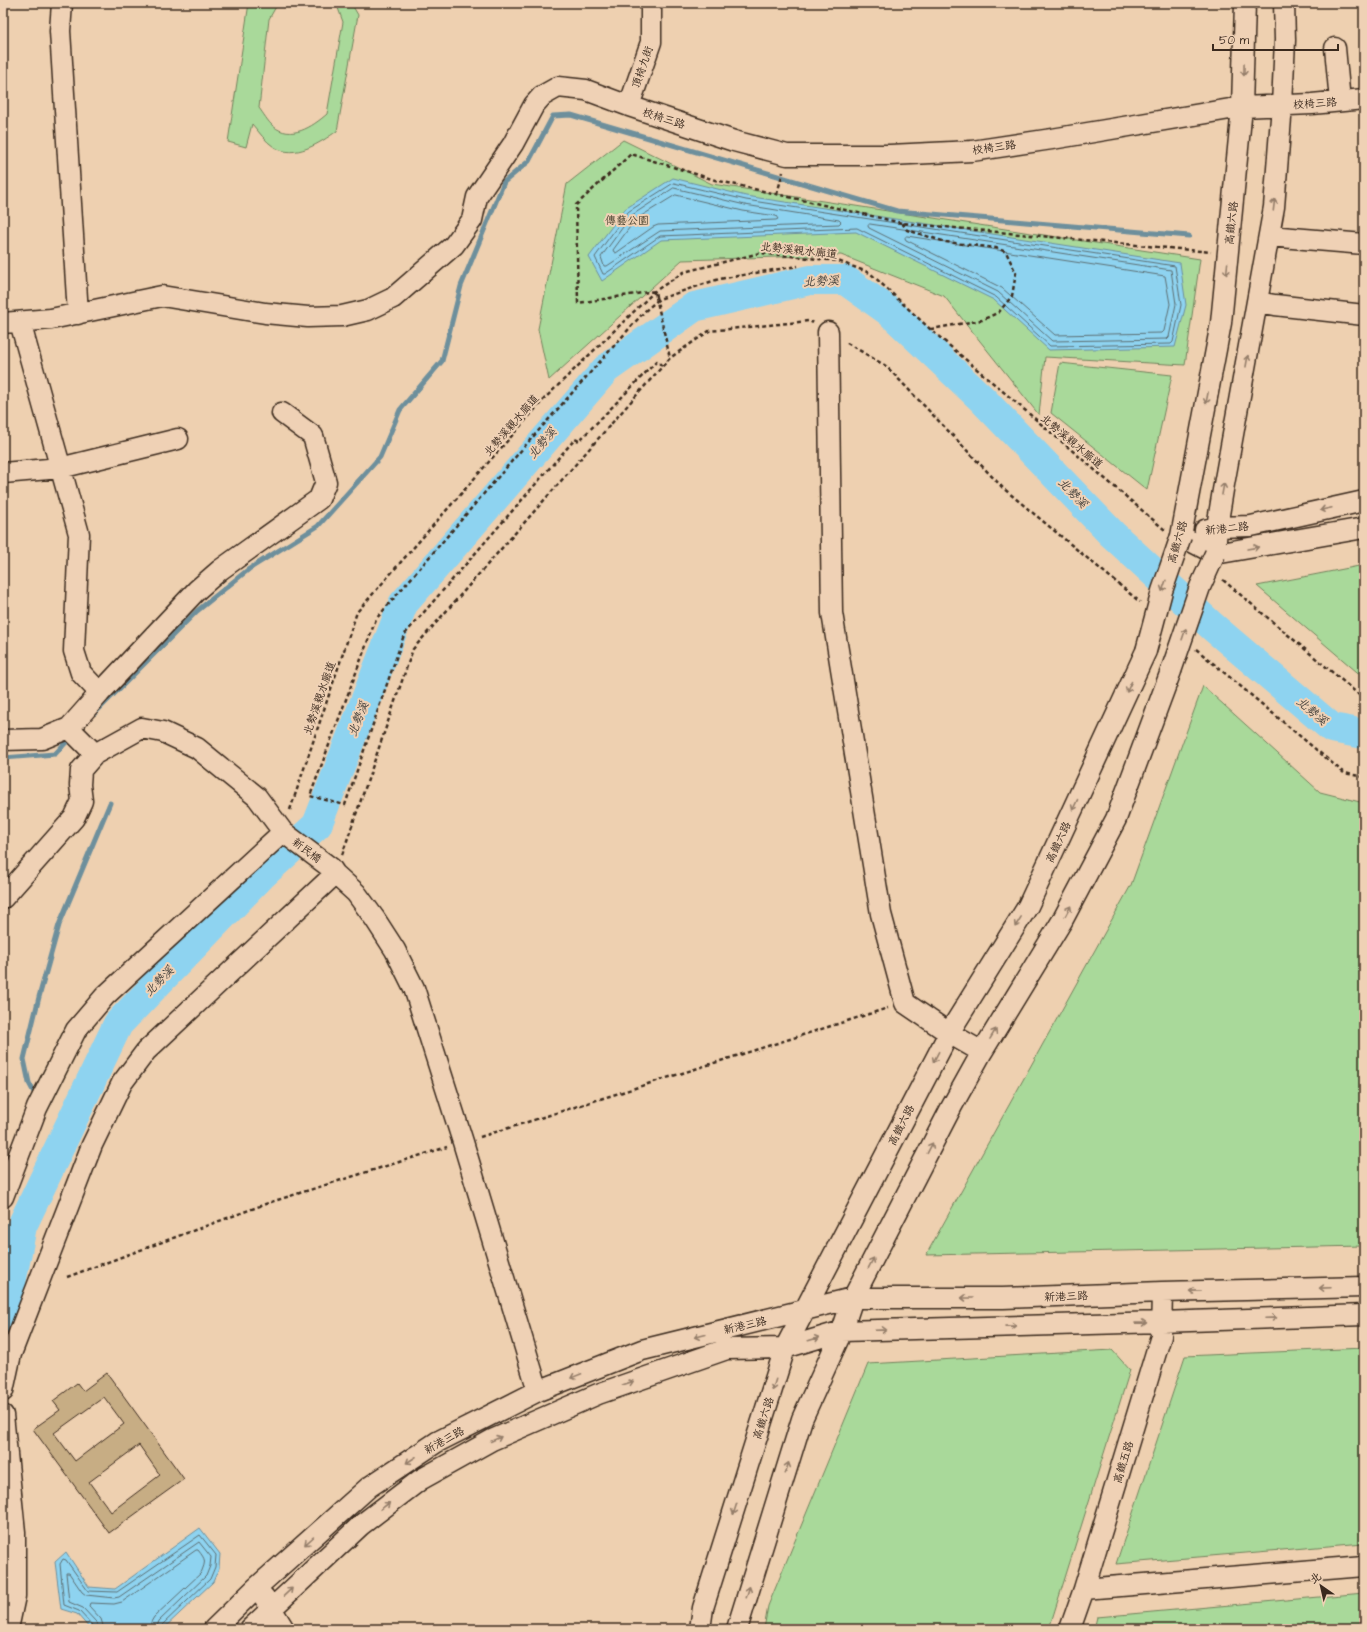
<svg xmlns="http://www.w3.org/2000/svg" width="1367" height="1632" font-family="'Architects Daughter','LXGW WenKai TC',sans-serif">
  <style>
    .green { fill: #a9d99a; stroke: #72825c }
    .water { fill: #8ed3f0; stroke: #6d8f9c }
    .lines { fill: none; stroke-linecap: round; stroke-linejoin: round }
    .shore { stroke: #5c6e72; stroke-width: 1 }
    .stream { stroke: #6d8f9c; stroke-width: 5 }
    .river { stroke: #8ed3f0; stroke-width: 30 }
    .building { fill: #c7ad84; stroke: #3b2a1e; fill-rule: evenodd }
    .minor-casing { stroke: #3b2a1e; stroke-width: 23 }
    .path { stroke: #3b2a1e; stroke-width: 2.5; stroke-dasharray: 4 3; stroke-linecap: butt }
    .minor { stroke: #efd1b5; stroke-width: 20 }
    .minor-bridge-casing { stroke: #3b2a1e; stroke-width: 23; stroke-linecap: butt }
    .path-bridge { stroke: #3b2a1e; stroke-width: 2.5; stroke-dasharray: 4 3; stroke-linecap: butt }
    .minor-bridge { stroke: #efd1b5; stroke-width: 20 }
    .oneway { stroke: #957e6a }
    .labels { text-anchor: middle; stroke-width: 4; stroke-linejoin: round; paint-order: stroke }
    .street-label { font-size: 11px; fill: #3b2a1e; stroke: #efd1b5 }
    .park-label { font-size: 11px; fill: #4c4431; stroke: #efd1b5 }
    .water-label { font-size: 12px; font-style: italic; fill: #47433e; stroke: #efd1b5 }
  </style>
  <rect width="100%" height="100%" fill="#eed0b0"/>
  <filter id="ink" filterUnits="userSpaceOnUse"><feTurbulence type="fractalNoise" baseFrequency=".025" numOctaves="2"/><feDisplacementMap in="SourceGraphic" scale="8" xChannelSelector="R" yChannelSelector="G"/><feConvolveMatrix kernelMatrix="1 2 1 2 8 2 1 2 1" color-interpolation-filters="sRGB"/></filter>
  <g filter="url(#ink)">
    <path class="green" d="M249 3H278L269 19 259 108C263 113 268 122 273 126 291 141 312 127 327 114L343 22 338 8 334 3H351L358 15 337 131C320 143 295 160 274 147 265 141 259 132 252 124L246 147 228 142Z
      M623 140 712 184 1200 259 1185 365 1045 357 1039 415 944 296 841 255 682 260 549 380 538 329 567 184Z
      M1060 363 1172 375 1147 490 1051 413Z
      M1364 565V678L1257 586Z
      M1203 686 1320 792 1364 803V1246L926 1255 1131 885Z
      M1364 1348V1543L1116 1564 1185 1356Z
      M1112 1350 1130 1370 1049 1629H764L768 1606 868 1364Z
      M1364 1593V1629H1094L1097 1617Z"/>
    <path class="water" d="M673 178 746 196 1180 263 1186 305 1175 347 1049 350 994 300 856 232 661 240 602 281 589 257 625 209Z
      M200 1528 220 1554 219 1568 213 1582 163 1629H90L77 1614 61 1609 55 1562 66 1552 89 1587 115 1589Z"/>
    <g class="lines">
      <path class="shore" d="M674 183 746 200 1175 266 1181 305 1173 342 1171 344 1050 346 996 297 857 228 660 236 605 274H603L595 257 628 212Z
        M674 188 745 205 839 220 841 222 839 224 660 231 607 266H604L601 257 631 216Z
        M676 195 743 211 776 216 778 219 776 220 658 225 653 227 616 253 614 252 613 250 635 220Z
        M870 224 1171 270 1176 304 1169 337 1167 339 1052 341 998 292 869 228 868 226Z
        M907 236 1165 276 1170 304 1164 331 1162 333 1055 335 1002 288 906 240 905 238Z
        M93 1629 92 1625 79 1611 64 1605 60 1564 63 1559 66 1560 88 1591 117 1592 200 1535 216 1555 215 1567 210 1579 162 1625 161 1629
        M98 1629 96 1622 83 1608 69 1602 66 1573H69L82 1592 86 1595 114 1598 119 1597 199 1542 211 1557 210 1566 206 1576 159 1621 156 1629
        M104 1629 101 1619 89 1606 90 1603 114 1604 122 1602 196 1550H198C206 1560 206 1561 201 1573L154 1617 151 1622 150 1629"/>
      <path class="stream" d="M95 713 197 611 249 569 318 526 380 457 400 410 442 361 461 286 504 182 529 161 553 116 571 115 897 211 1189 236
        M3 758 55 754 72 736
        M36 1096 29 1083 24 1059 39 997 59 925 110 803"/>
      <path class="river" d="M3 1324 22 1226 118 1024 261 876 317 825 403 604 606 369 694 307 810 280H845L890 312 982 399 1112 534 1213 627 1332 728 1364 734"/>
    </g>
    <path class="building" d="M107 1373 184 1479 109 1533 33 1429 60 1410 53 1401 77 1383 83 1391ZM104 1397 124 1424 75 1461 54 1433ZM139 1445 160 1475 111 1512 89 1482Z"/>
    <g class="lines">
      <defs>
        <path id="minor" d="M62 3 60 31 78 314
          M1335 48 1340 101
          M629 106 651 42V3
          M1269 236 1364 244
          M1257 302 1275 305 1364 315
          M20 322 79 534 74 651 81 673 100 693
          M3 323 51 319 162 296 265 313 308 317 342 316 368 310 393 298 454 245 472 220 477 197 513 144 534 105 542 96 558 87 586 90 629 106 734 141 787 155H890L972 151 1052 139 1242 107 1312 104 1364 99
          M828 332 832 613 881 914 905 1003 949 1033 982 1052
          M3 473 60 468 178 439
          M1205 530 1217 527 1251 526 1364 501
          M1181 536 1221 323 1242 107 1245 3
          M1181 536 1215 554 1364 528
          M1215 554 1217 527 1223 490 1274 207 1282 105 1285 40 1284 3
          M69 728 95 754 142 728 163 732 197 748 257 797 283 832 331 868 335 874 356 893 375 919 395 950 414 988 463 1142 538 1391
          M3 740 42 739 69 728 100 693 197 590 220 570 319 499 326 482 313 436 282 413
          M3 898 74 818 82 801 80 785 81 770 95 754
          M3 1197 37 1108 76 1030 105 996 283 832
          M3 1391 11 1354 92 1145 122 1083 146 1051 335 874
          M3 1415 15 1532V1596L8 1629
          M1084 1589 1364 1566
          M264 1597 284 1629
          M214 1629 257 1587 369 1487 437 1442 538 1391 642 1350 853 1298H1003L1162 1292 1364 1287
          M250 1629 361 1525 420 1480 492 1440 598 1394 727 1349 785 1348 842 1331 1161 1322 1364 1315
          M700 1629 703 1608 785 1348 949 1033 1028 906 1146 651
          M737 1629 802 1419 842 1331 853 1298 952 1106 982 1052 1062 921 1116 819 1171 671
          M1070 1629 1084 1589 1161 1336 1162 1292"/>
      </defs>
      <use href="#minor" class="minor-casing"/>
      <path class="path" d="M777 194 783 172
        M902 223 907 230 946 242 996 248 1006 252 1016 273 1012 296 999 312 982 320 931 329
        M656 297 655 291 578 303 576 205 631 154 715 180 902 223 1211 252
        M847 343 886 366 1003 488 1140 602
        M662 366 657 361 579 441 575 439 404 635 345 805 310 796 376 619 524 447 645 311 659 299 719 279 798 266
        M1223 580 1364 699
        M1196 649 1344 773 1364 777
        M290 810 357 612 545 398 655 291 684 272 760 253 838 261 870 273 930 329 1165 530
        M342 855 413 649 634 398 670 358 709 331 809 321 813 323
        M480 1137 888 1008
        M67 1277 271 1202 447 1147"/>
      <use href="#minor" class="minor"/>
      <defs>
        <path id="minor-bridge" d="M1146 651 1162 591 1181 536
          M1171 671 1200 587 1215 554"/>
      </defs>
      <use href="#minor-bridge" class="minor-bridge-casing"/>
      <path class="path-bridge" d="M656 297 670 358"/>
      <use href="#minor-bridge" class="minor-bridge"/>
    </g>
    <defs><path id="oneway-shaft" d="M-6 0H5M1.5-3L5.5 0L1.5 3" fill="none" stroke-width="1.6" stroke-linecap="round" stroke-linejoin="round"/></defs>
    <g class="oneway">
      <use href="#oneway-shaft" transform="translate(1244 70) rotate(91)"/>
      <use href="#oneway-shaft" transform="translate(1274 205) rotate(-83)"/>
      <use href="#oneway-shaft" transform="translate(1227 269) rotate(96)"/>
      <use href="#oneway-shaft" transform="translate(1247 361) rotate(-80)"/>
      <use href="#oneway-shaft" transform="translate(1207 398) rotate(101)"/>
      <use href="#oneway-shaft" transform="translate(1223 489) rotate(-80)"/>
      <use href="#oneway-shaft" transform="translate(1326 509) rotate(168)"/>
      <use href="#oneway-shaft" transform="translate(1253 548) rotate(-10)"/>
      <use href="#oneway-shaft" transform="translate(1164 586) rotate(109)"/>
      <use href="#oneway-shaft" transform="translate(1184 634) rotate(-71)"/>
      <use href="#oneway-shaft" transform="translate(1129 687) rotate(115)"/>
      <use href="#oneway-shaft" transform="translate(1075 805) rotate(115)"/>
      <use href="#oneway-shaft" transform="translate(1068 911) rotate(-62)"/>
      <use href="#oneway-shaft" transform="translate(1018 922) rotate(122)"/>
      <use href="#oneway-shaft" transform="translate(993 1034) rotate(-59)"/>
      <use href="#oneway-shaft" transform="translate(936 1057) rotate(117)"/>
      <use href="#oneway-shaft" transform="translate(930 1148) rotate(-63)"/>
      <use href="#oneway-shaft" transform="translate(871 1263) rotate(-63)"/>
      <use href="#oneway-shaft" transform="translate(1325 1288) rotate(178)"/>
      <use href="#oneway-shaft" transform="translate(1195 1291) rotate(179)"/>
      <use href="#oneway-shaft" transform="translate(967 1298) rotate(180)"/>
      <use href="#oneway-shaft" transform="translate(1271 1318) rotate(-2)"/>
      <use href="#oneway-shaft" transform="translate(1141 1323) rotate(-1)"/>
      <use href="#oneway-shaft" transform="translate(1011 1326) rotate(-1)"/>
      <use href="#oneway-shaft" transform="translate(881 1330) rotate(-2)"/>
      <use href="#oneway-shaft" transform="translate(700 1336) rotate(166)"/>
      <use href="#oneway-shaft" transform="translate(814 1339) rotate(-16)"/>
      <use href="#oneway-shaft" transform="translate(576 1376) rotate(158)"/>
      <use href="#oneway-shaft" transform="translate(628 1383) rotate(-19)"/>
      <use href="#oneway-shaft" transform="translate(774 1385) rotate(107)"/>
      <use href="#oneway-shaft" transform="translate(496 1439) rotate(-25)"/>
      <use href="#oneway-shaft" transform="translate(411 1460) rotate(147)"/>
      <use href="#oneway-shaft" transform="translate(787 1468) rotate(-73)"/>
      <use href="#oneway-shaft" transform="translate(385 1506) rotate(-37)"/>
      <use href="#oneway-shaft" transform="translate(735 1509) rotate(108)"/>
      <use href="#oneway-shaft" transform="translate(309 1541) rotate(138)"/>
      <use href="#oneway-shaft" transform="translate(288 1592) rotate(-43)"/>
      <use href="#oneway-shaft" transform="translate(748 1592) rotate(-73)"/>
    </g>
  </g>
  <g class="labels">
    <g class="street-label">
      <text transform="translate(642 67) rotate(-71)" y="4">頂椅九街</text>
      <text transform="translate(1315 103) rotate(-4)" y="4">校椅三路</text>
      <text transform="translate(664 118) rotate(18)" y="4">校椅三路</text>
      <text transform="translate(994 147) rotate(-8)" y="4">校椅三路</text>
      <text transform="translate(1231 223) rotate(-84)" y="4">高鐵六路</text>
      <text transform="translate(799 250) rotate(6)" y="4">北勢溪親水廊道</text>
      <text transform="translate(511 425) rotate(-49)" y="4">北勢溪親水廊道</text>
      <text transform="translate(1072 441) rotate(40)" y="4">北勢溪親水廊道</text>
      <text transform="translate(1227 528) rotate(-6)" y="4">新港二路</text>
      <text transform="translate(1177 542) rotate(-74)" y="4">高鐵六路</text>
      <text transform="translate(319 698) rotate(-71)" y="4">北勢溪親水廊道</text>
      <text transform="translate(1058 842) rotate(-65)" y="4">高鐵六路</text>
      <text transform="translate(307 850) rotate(37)" y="4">新民橋</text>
      <text transform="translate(901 1125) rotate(-63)" y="4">高鐵六路</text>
      <text transform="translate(1066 1296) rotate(-2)" y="4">新港三路</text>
      <text transform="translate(745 1325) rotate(-13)" y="4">新港三路</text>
      <text transform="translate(763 1418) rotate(-72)" y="4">高鐵六路</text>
      <text transform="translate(444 1440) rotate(-29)" y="4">新港三路</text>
      <text transform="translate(1123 1462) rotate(-73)" y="4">高鐵五路</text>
    </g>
    <g class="park-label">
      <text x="627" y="224">傳藝公園</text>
    </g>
    <g class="water-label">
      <text transform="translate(821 281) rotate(-3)" y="4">北勢溪</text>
      <text transform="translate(542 443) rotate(-49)" y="4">北勢溪</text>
      <text transform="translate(1073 493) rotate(46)" y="4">北勢溪</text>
      <text transform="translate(1312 711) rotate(40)" y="4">北勢溪</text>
      <text transform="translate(358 719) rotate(-69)" y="4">北勢溪</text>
      <text transform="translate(159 981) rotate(-46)" y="4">北勢溪</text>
    </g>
  </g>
  <rect width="1367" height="1632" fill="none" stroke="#efd1b5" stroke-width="16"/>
  <rect x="8" y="8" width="1351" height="1616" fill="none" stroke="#3b2a1e" stroke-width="1.5" filter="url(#ink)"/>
  <g transform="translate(1321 1586) rotate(326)" stroke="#efd1b5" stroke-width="3" paint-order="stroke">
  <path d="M0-3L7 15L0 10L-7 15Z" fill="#3b2a1e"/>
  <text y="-6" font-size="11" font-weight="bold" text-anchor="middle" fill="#3b2a1e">北</text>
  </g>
  <path d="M1213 44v6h125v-6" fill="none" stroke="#3b2a1e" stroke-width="2"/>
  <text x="1219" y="44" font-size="12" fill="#3b2a1e" stroke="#efd1b5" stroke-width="3" paint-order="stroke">50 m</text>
</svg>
